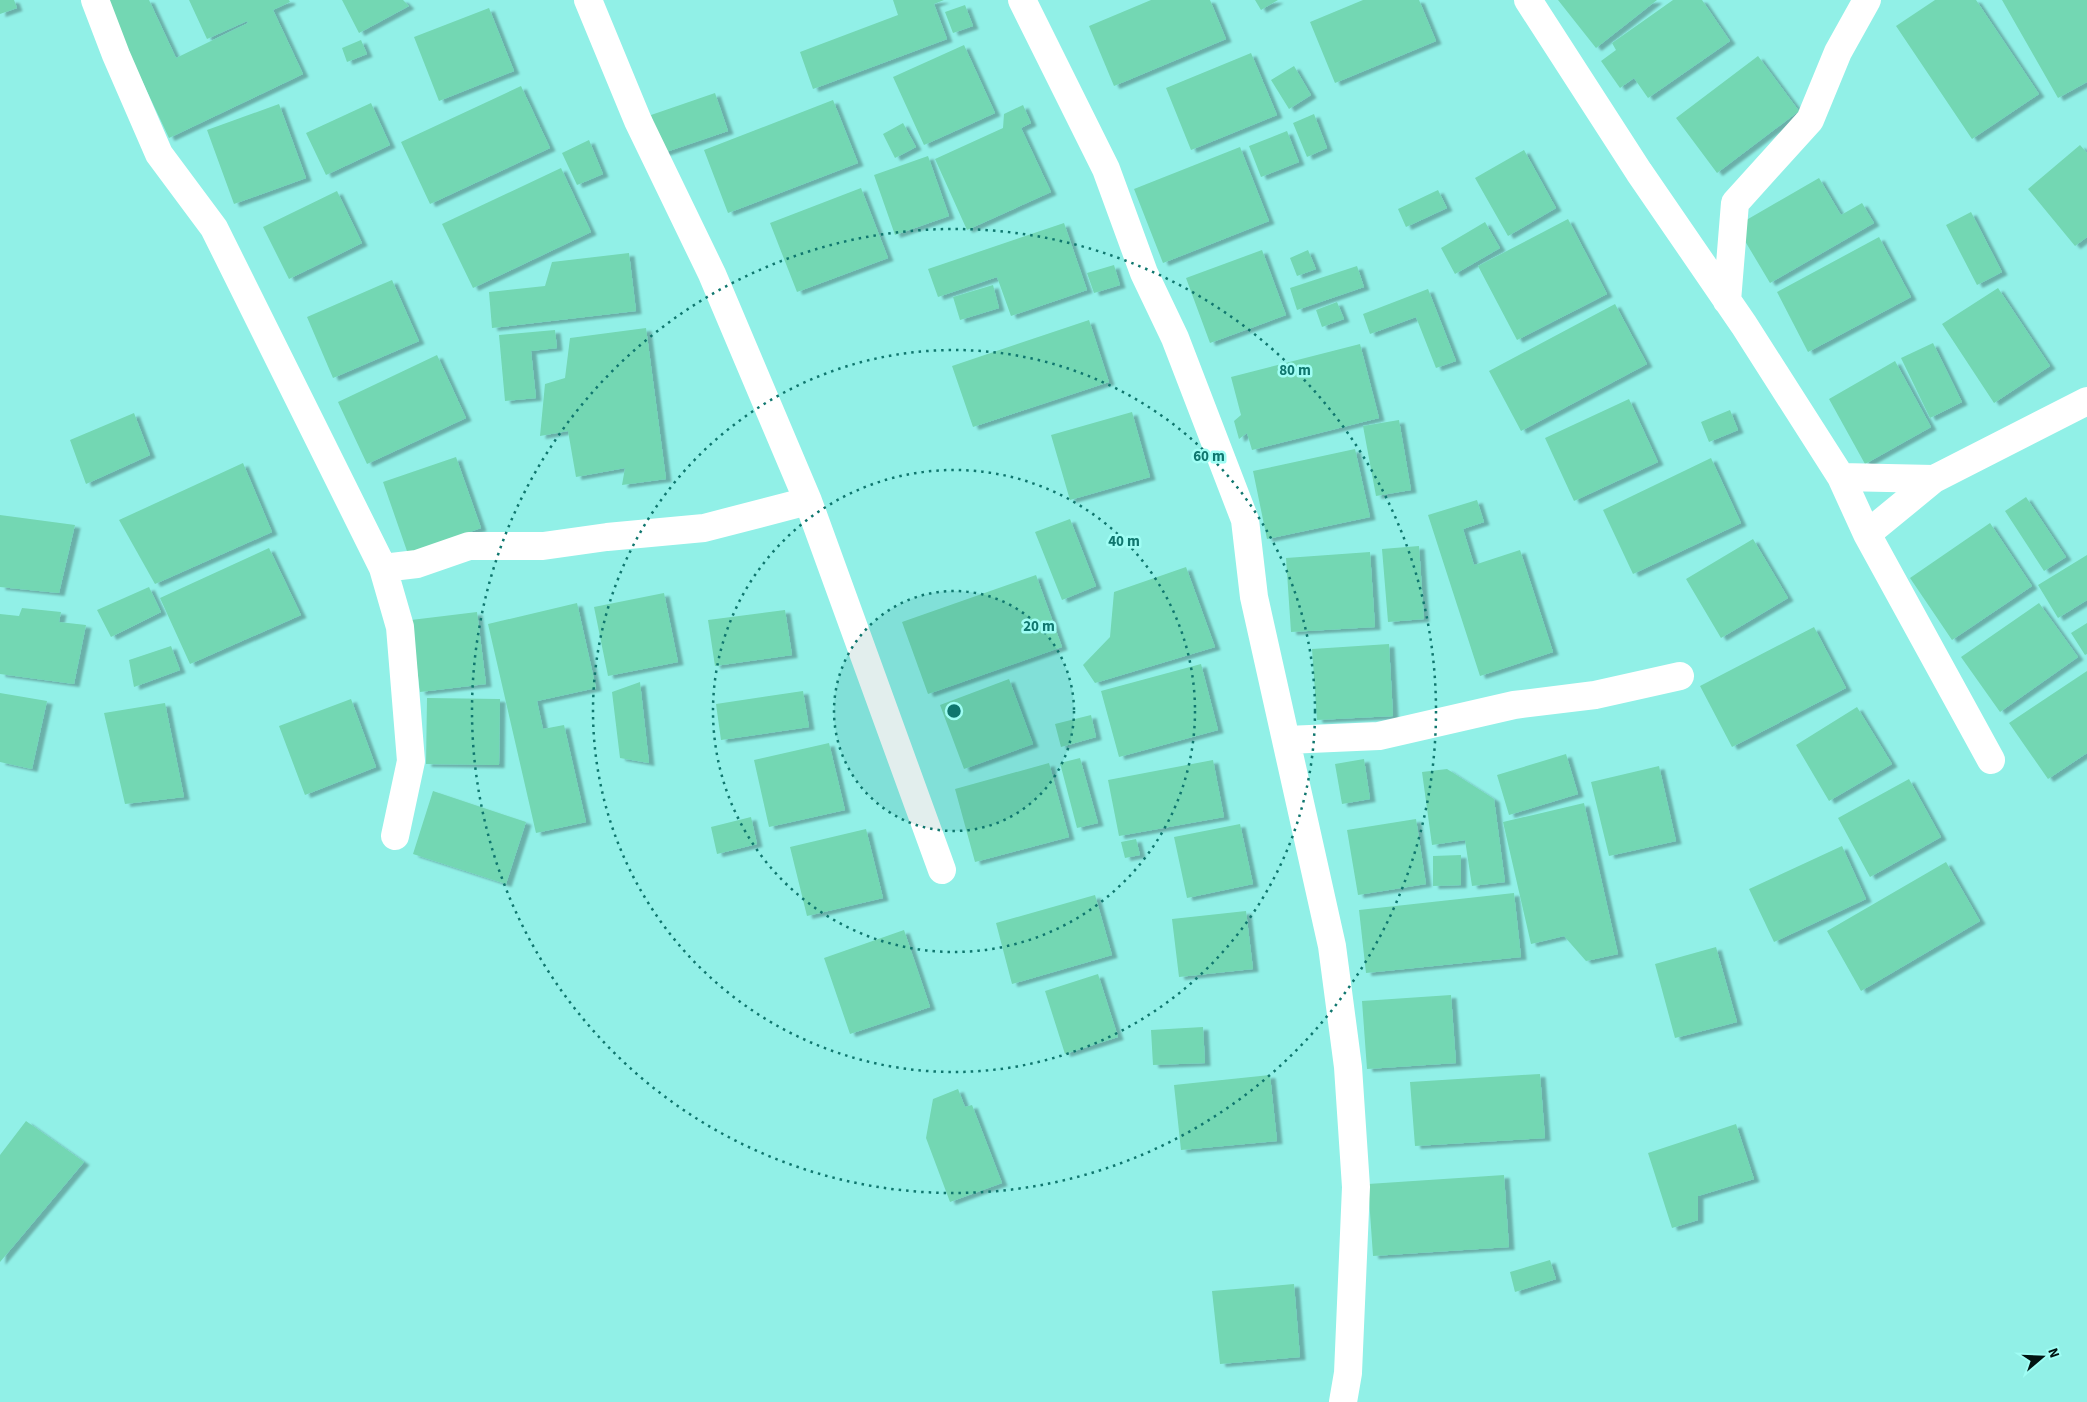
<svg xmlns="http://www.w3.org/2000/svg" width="2087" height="1402" font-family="'Source Sans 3',sans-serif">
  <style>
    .building { fill: #73d7b3; filter: url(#shadow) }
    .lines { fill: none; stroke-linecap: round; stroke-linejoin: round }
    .minor { stroke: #fff; stroke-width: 28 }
    .ring { fill: none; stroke: #0f766e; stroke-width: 2.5; stroke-dasharray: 2.5 5 }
    .centre { fill: #0f766e; stroke: #9ffdf4; stroke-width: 2.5 }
    .ring-label { font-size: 15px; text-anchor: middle; font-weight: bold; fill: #0f766e; stroke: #9ffdf4; stroke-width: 5; stroke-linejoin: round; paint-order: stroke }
  </style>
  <defs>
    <filter id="shadow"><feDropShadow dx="5.5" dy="3" stdDeviation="1" flood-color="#0004"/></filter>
  </defs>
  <rect width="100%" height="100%" fill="#91f0e7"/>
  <path class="building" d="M0 0H14L17 8 0 14Z
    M104 0H149L176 58 248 23 247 21 207 39 189 0H289L290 2 273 10 303 74 169 138Z
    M342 0H403L409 6 359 33Z
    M893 0H944L934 4 947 39 813 89 800 52 898 15Z
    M1151 0H1210L1226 39 1114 86 1089 26Z
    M1255 0H1278L1261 10Z
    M1363 0H1419L1436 41 1335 83 1310 22Z
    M1558 0H1657L1596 48Z
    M1673 0H1702L1730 41 1648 98 1634 78 1620 88 1601 61 1616 50 1612 43Z
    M1935 0H1976L2039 94 1972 139 1896 26Z
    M2002 0H2087V82L2058 98Z
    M965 5 973 26 953 33 945 12Z
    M489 8 514 71 439 101 414 37Z
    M361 40 367 54 347 62 342 48Z
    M964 45 995 113 924 145 893 77Z
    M1251 53 1277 115 1191 150 1166 88Z
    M1758 56 1799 111 1717 173 1676 118Z
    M1294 66 1311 95 1289 109 1271 80Z
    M521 86 550 148 430 204 401 142Z
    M715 93 728 131 663 153 651 115Z
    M833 100 858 163 728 213 704 150Z
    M371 103 390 145 326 175 306 133Z
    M279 104 306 178 234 204 207 130Z
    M1023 105 1031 123 1021 128 1051 192 967 230 935 159 1003 128 1004 114Z
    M1314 114 1327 148 1307 157 1293 123Z
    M903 123 916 147 895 158 883 134Z
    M1287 131 1299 162 1261 177 1249 146Z
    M589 140 603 174 577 185 562 153Z
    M2080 145 2087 153V237L2075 246 2028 189Z
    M1240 147 1269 221 1163 263 1134 189Z
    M1524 150 1556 208 1508 236 1475 178Z
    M928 156 949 216 895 235 874 175Z
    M561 168 591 232 473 288 442 224Z
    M1819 178 1841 215 1862 203 1874 223 1770 283 1736 226Z
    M861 188 888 258 797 292 770 223Z
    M1438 190 1447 208 1406 227 1398 209Z
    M337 191 362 243 289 279 263 227Z
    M1971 212 2002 272 1977 285 1946 225Z
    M1568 219 1607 294 1517 340 1478 266Z
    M1485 222 1500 248 1455 274 1441 248Z
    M1064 223 1087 290 1011 316 997 277 938 297 928 269Z
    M1879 237 1911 297 1808 352 1777 292Z
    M1262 250 1286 315 1210 343 1186 278Z
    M1308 250 1316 269 1297 276 1290 258Z
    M629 253 636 311 492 328 489 292 545 286 552 262Z
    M1114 265 1120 285 1094 293 1087 273Z
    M1357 266 1364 287 1297 310 1290 288Z
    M392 280 419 341 333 378 307 317Z
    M993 285 999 308 960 320 953 297Z
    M1998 288 2050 366 1994 403 1942 324Z
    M1428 289 1456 361 1436 368 1416 317 1370 334 1363 314Z
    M1337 302 1344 319 1322 327 1316 310Z
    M1615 304 1647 364 1521 431 1489 371Z
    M1089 320 1109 382 973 427 952 366Z
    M646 328 666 479 622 485 625 468 576 477 568 431 540 436 545 384 565 378 570 338Z
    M555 330 557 348 531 351 536 398 505 401 499 335Z
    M1933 343 1962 402 1930 418 1901 358Z
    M1360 344 1379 418 1252 450 1247 433 1239 439 1234 421 1241 415 1231 377Z
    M437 355 466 418 367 464 338 402Z
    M1895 361 1931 427 1865 464 1829 399Z
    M1629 399 1658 462 1574 501 1545 438Z
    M1730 410 1738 430 1709 442 1701 422Z
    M1132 412 1150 477 1070 500 1051 435Z
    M134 413 150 455 86 484 70 440Z
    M1399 420 1411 490 1376 496 1363 426Z
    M1355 449 1370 517 1267 539 1253 471Z
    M456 457 481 528 408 554 383 482Z
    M1711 458 1741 523 1633 574 1603 510Z
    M243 463 272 532 155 584 119 520Z
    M2026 497 2066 557 2044 571 2005 511Z
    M1477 500 1484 522 1463 529 1474 565 1520 550 1553 652 1480 676 1428 515Z
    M0 515 75 525 59 593 0 587Z
    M1070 519 1096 586 1062 600 1035 532Z
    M1990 523 2032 586 1952 640 1910 578Z
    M1753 539 1788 598 1721 638 1686 579Z
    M1419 546 1424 619 1388 622 1382 549Z
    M269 548 301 615 190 664 160 598Z
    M1370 552 1375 627 1291 632 1286 558Z
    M2087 555V600L2058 618 2038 585Z
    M1186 567 1215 647 1095 683 1083 665 1110 637 1114 592Z
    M1036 575 1062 647 928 694 902 622Z
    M149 587 161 612 111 637 97 610Z
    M664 593 678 662 608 676 594 607Z
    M577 603 596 688 537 701 543 729 564 725 586 822 536 833 488 624Z
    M2039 603 2078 657 2000 712 1961 657Z
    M22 608 61 612 59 622 86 625 74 684 0 674V614L19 616Z
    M785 610 792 655 715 666 708 620Z
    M477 612 486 684 420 692 411 620Z
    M2087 623V654L2085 655 2071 633Z
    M1814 627 1846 688 1732 747 1700 686Z
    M1389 644 1393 716 1317 720 1312 649Z
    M171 646 180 670 134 687 129 660Z
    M1201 664 1218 730 1119 757 1101 691Z
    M2087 671V753L2048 779 2009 723Z
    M1009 679 1033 744 964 769 940 705Z
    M640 682 649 763 620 758 612 692Z
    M803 691 809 727 721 740 716 704Z
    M0 693 47 701 32 769 0 762Z
    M427 698 500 699 499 765 426 764Z
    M351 699 376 767 305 795 279 726Z
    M165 703 184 797 125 804 104 713Z
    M1857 707 1892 764 1829 801 1796 745Z
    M1091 715 1096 737 1061 747 1055 724Z
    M829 743 845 810 769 827 754 760Z
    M1566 754 1578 794 1509 815 1497 775Z
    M1080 758 1098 823 1077 828 1060 763Z
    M1364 759 1370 799 1342 804 1335 764Z
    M1213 760 1224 817 1119 836 1108 780Z
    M1049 763 1069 837 975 862 955 789Z
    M1659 766 1676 841 1609 856 1591 782Z
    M1447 769 1494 799 1505 882 1472 886 1465 840 1432 845 1422 772Z
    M1909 779 1941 837 1870 877 1838 818Z
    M433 791 526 822 506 884 413 854Z
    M1584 803 1618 954 1586 961 1564 936 1531 944 1503 822Z
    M751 817 757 844 717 854 711 827Z
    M1416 819 1426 884 1358 895 1347 830Z
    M1240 824 1253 884 1187 898 1174 837Z
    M866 829 883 898 807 916 790 847Z
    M1136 839 1140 855 1125 858 1121 842Z
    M1842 846 1866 899 1774 942 1749 889Z
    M1461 855V885L1433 886V856Z
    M1946 862 1980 921 1861 991 1827 931Z
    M1514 893 1521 957 1366 973 1359 910Z
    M1095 895 1112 955 1012 984 996 923Z
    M1246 911 1253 969 1179 977 1172 919Z
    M904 930 930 1007 850 1034 824 958Z
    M1716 947 1737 1022 1675 1038 1655 964Z
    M1098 974 1118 1037 1065 1054 1045 991Z
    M1451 995 1456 1063 1367 1069 1362 1001Z
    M1203 1027 1205 1063 1153 1065 1151 1030Z
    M1540 1074 1545 1138 1415 1146 1410 1082Z
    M1270 1075 1277 1141 1181 1150 1174 1085Z
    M958 1089 965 1107 972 1105 1002 1183 950 1202 926 1138 933 1099Z
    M26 1121 84 1162 0 1262V1155Z
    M1736 1124 1754 1179 1698 1196V1220L1672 1228 1648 1153Z
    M1504 1175 1509 1247 1373 1256 1368 1184Z
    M1550 1260 1556 1279 1515 1292 1510 1272Z
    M1294 1284 1300 1357 1220 1364 1212 1291Z"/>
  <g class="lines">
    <path class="minor" d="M95 0 116 55 159 154 214 228 383 568 400 627 411 761 395 836
      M588 0 638 121 712 274 808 501 942 870
      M1022 0 1106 169 1144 273 1175 338 1245 520 1254 597 1332 946 1348 1067 1356 1187 1348 1373 1343 1402
      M1528 0 1639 172 1744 325 1841 477 1867 534 1991 760
      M1727 301 1735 203 1810 120 1838 52 1867 0
      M1841 477 1934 479
      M1867 534 1934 479 2087 401
      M383 568 417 564 469 546H543L607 537 704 528 808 501
      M1287 740 1379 736 1514 705 1595 695 1680 676"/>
  </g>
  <circle cx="954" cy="711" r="120" fill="#0f766e" fill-opacity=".12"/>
  <g class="ring">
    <circle cx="954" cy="711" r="120"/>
    <circle cx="954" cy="711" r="241"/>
    <circle cx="954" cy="711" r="361"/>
    <circle cx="954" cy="711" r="482"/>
  </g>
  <circle cx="954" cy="711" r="8" class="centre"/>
  <g class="ring-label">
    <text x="1295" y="375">80 m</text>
    <text x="1209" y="461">60 m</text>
    <text x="1124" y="546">40 m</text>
    <text x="1039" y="631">20 m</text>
  </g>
  <g transform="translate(2042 1357) rotate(71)" stroke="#9ffdf4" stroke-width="4" paint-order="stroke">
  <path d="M0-4L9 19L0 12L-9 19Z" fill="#011311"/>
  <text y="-8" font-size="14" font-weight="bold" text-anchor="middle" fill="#011311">N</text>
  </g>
</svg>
